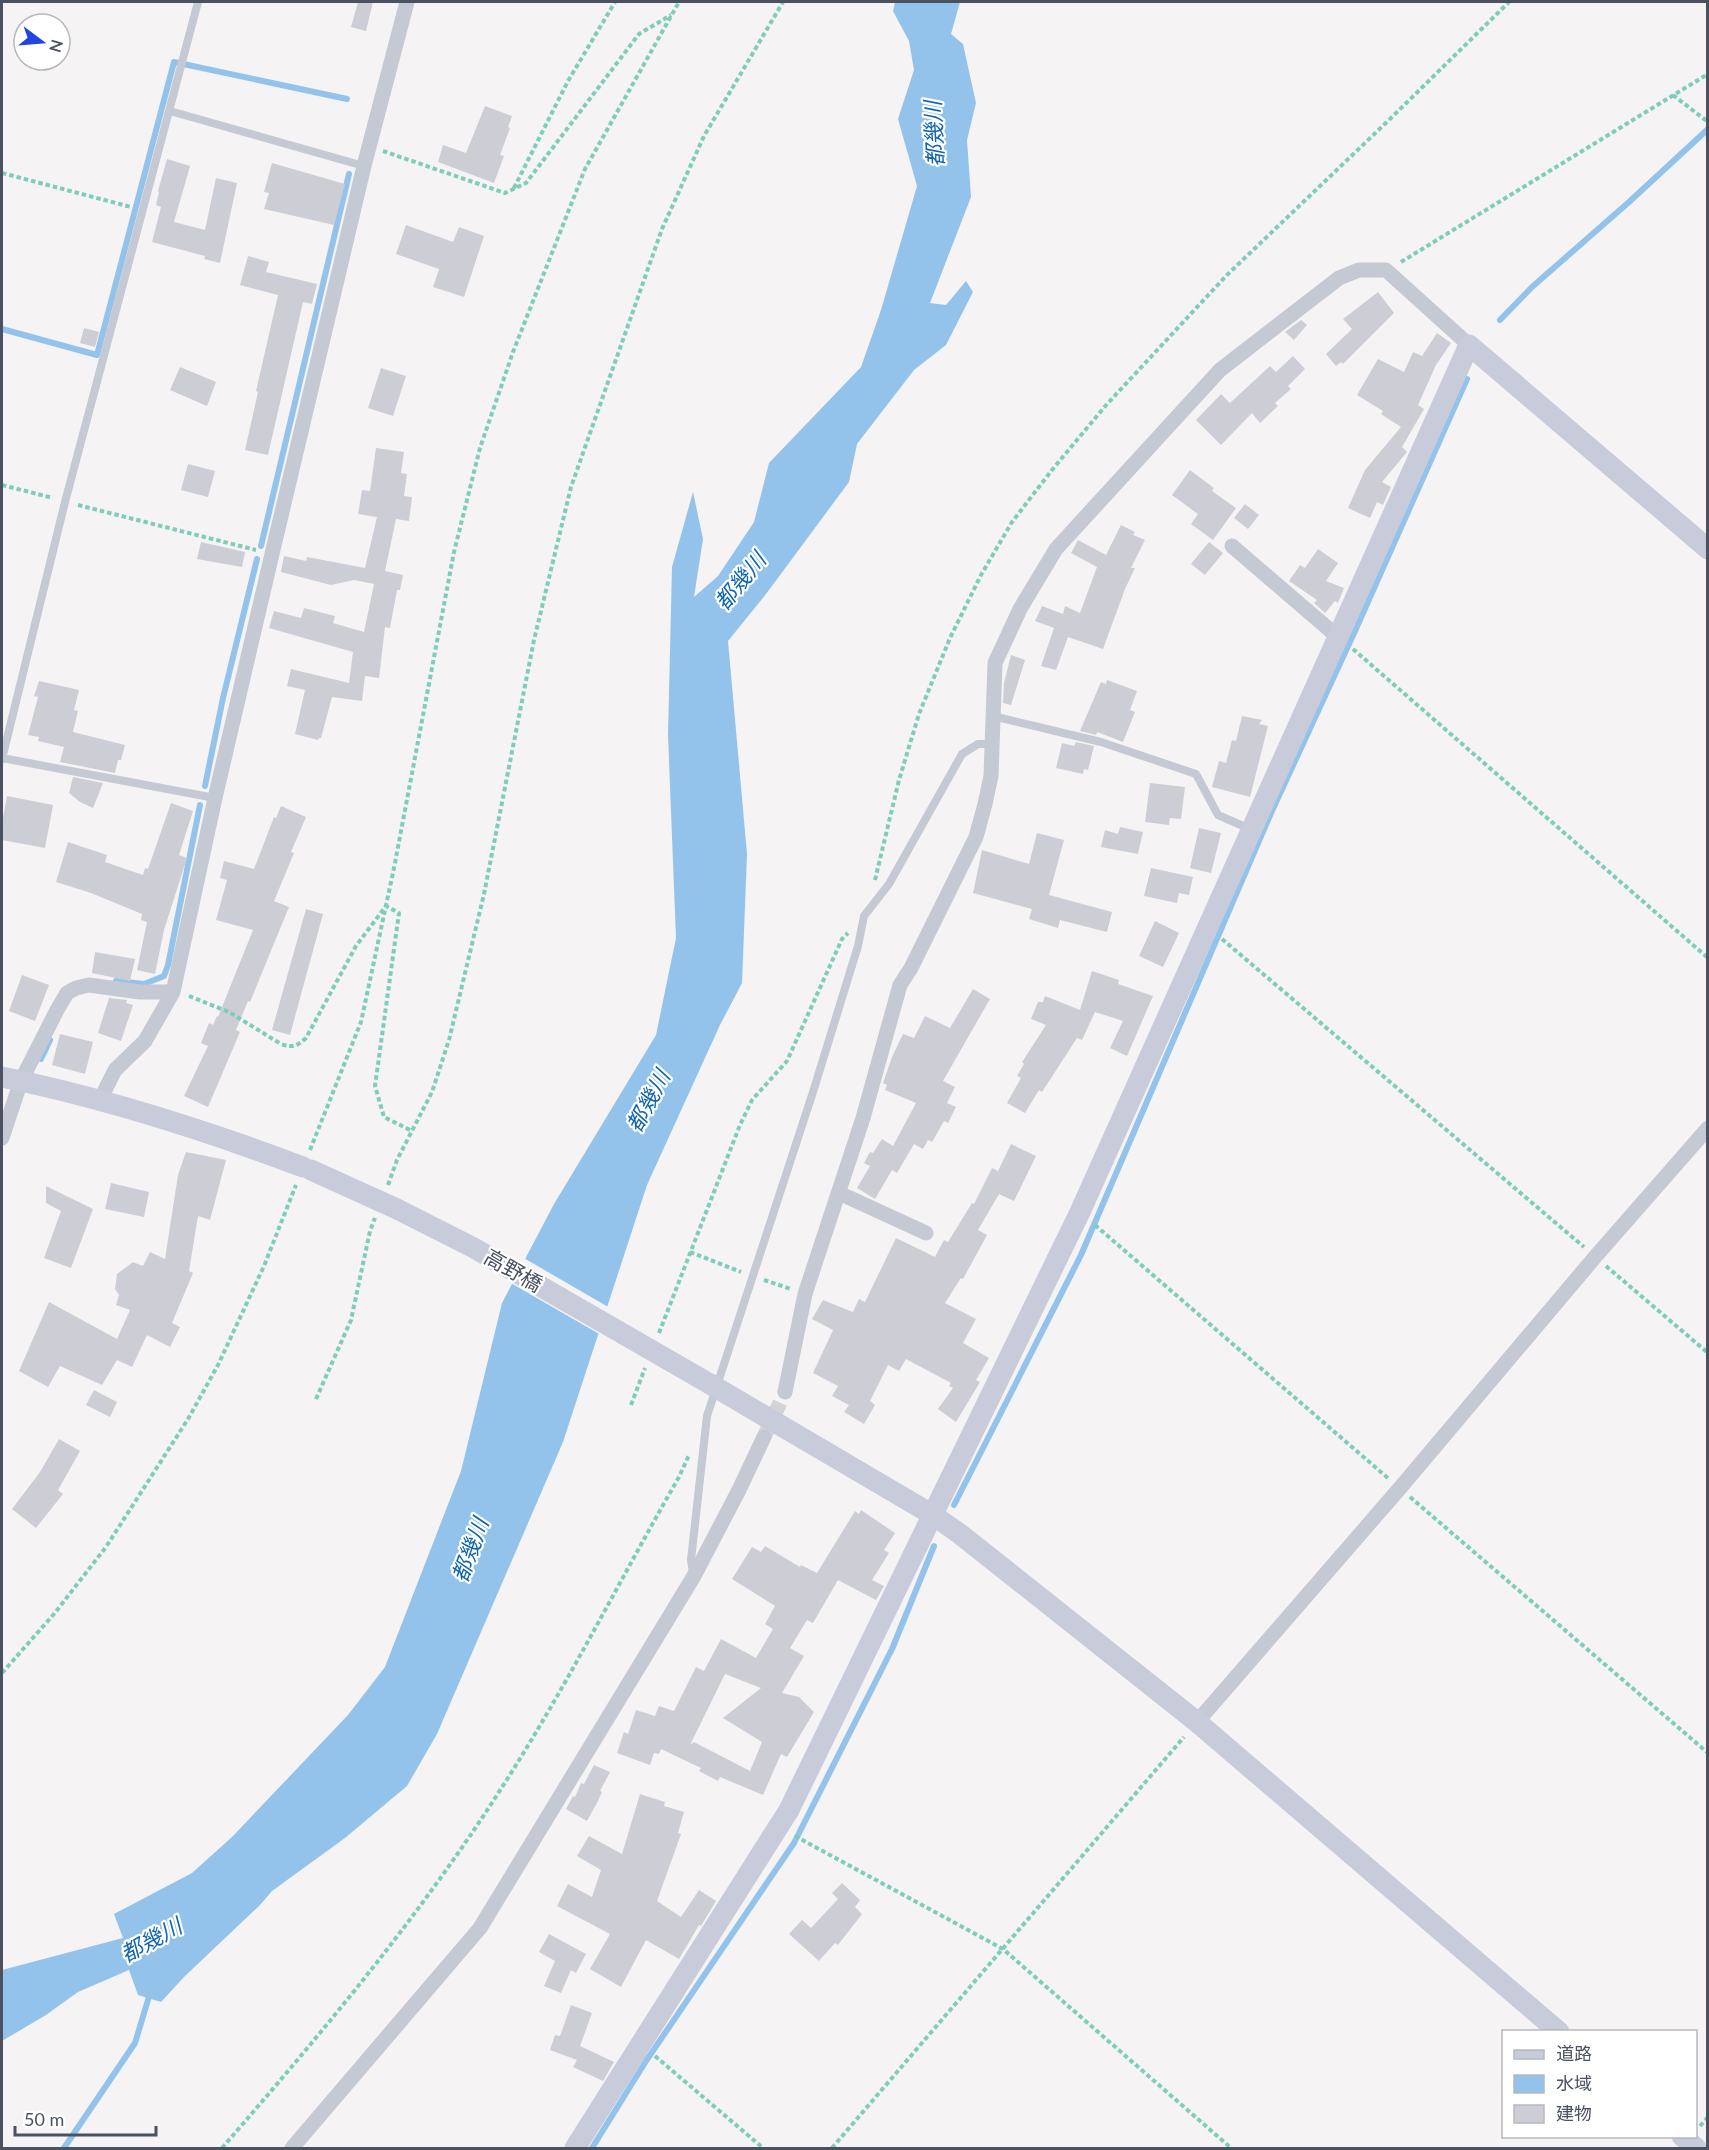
<svg xmlns="http://www.w3.org/2000/svg" width="1709" height="2150" font-family="Lato,'Noto Sans JP',sans-serif">
  <style>
    .water { fill: #93c3eb }
    .pier { fill: #f5f3f3 }
    .lines { fill: none; stroke-linecap: round; stroke-linejoin: round }
    .stream { stroke: #93c3eb; stroke-width: 6 }
    .building { fill: #cdced5; fill-rule: evenodd }
    .street-tunnel { stroke: #d3d3d6; stroke-width: 15; stroke-dasharray: 15 8; stroke-linecap: butt }
    .path { stroke: #7dcdba; stroke-width: 4; stroke-dasharray: 4.5 3; stroke-linecap: butt }
    .lane { stroke: #c4c9d3; stroke-width: 8 }
    .street { stroke: #c4c9d3; stroke-width: 15 }
    .secondary { stroke: #c7cbda; stroke-width: 21 }
    .secondary-bridge { stroke: #c7cbda; stroke-width: 21 }
    .labels { text-anchor: middle; stroke-width: 4.5; stroke-linejoin: round; paint-order: stroke }
    .street-label { font-size: 21px; fill: #4b5160; stroke: #fff }
    .water-label { font-size: 22px; font-style: italic; fill: #1165ad; stroke: #fff }
  </style>
  <rect width="100%" height="100%" fill="#f5f3f3"/>
  <path class="water" d="M895 2H960L951 34 963 44 976 103 967 140 971 197 930 303 946 305 966 281 973 292 946 345 914 370 857 444 849 482 766 594 728 641 747 854 742 983 720 1025 647 1185 563 1442 437 1734 407 1786 345 1838 272 1891 260 1905 184 1977 161 2002 138 1995 129 1970 78 1992 46 2015 2 2041V1970L123 1938 114 1914 192 1873 232 1837 348 1715 385 1667 461 1471 502 1303 554 1204 656 1035 676 938 668 735 672 567 693 492 703 539 694 597 718 576 754 522 769 463 861 367 881 310 917 186 898 119 914 70 909 41 893 11Z"/>
  <path class="pier" d="M522 1257 610 1308 601 1335 509 1282Z"/>
  <g class="lines">
    <path class="stream" d="M1500 320 1532 287 1629 202 1708 129
      M2 329 97 355 174 62 347 99
      M261 546 349 174
      M205 786 223 698 257 559
      M116 981 144 984 164 976 168 965 200 805
      M41 1059 50 1040
      M954 1505 1081 1255 1271 813 1355 631 1467 379
      M64 2148 135 2043 151 1990
      M592 2148 646 2061 794 1843 892 1649 934 1546"/>
  </g>
  <path class="building" d="M358 2H373L366 31 351 27Z
    M485 106 512 116 508 127 510 128 500 155 504 156 494 183 438 162 443 145 466 153Z
    M167 159 190 166 174 222 205 230 216 178 237 183 220 263 204 259 205 256 152 242 161 207 156 205 159 192 158 191Z
    M272 163 345 184 334 225 264 209 269 193 264 192Z
    M406 225 453 242 459 227 484 236 464 297 433 287 439 269 396 254Z
    M248 256 269 262 266 272 317 284 312 304 303 302 268 455 245 450 258 392 256 391 278 295 240 285Z
    M1378 292 1394 313 1343 364 1341 362 1336 366 1326 354 1352 329 1343 319Z
    M1301 320 1307 325 1294 340 1285 332Z
    M84 328 99 332 95 347 80 343Z
    M1437 333 1451 343 1436 365 1418 405 1424 409 1402 447 1407 452 1382 482 1391 487 1383 505 1377 502 1370 518 1348 508 1365 470 1401 427 1381 414 1383 411 1357 395 1378 359 1404 372 1413 352 1422 356Z
    M1293 356 1305 369 1288 386 1291 389 1275 403 1278 406 1260 423 1252 413 1221 445 1196 420 1221 394 1230 403 1270 366 1276 372Z
    M180 367 216 382 207 406 170 390Z
    M381 368 406 376 393 416 368 408Z
    M376 448 404 452 401 473 407 474 404 496 412 497 409 521 396 519 385 571 403 575 400 590H397L390 628 385 627 379 678 365 676 362 701 332 697 321 738H319L318 740 295 734 305 690 287 686 291 669 349 683 353 652 269 628 274 611 301 618 304 608 335 616 333 623 364 632 374 584 354 580 331 585 281 572 284 556 306 561 307 557 365 568 377 517 358 514 362 490 370 491Z
    M188 464 215 471 208 497 181 490Z
    M1190 470 1214 488 1212 491 1236 508 1213 540 1191 524 1198 514 1172 495Z
    M1245 504 1259 515 1248 529 1234 518Z
    M1121 525 1135 532 1133 535 1145 540 1131 568H1135L1125 589 1103 649 1068 637 1056 670 1041 666 1054 628 1035 621 1042 606 1063 614 1065 606 1080 613 1097 567 1071 553 1078 540 1106 555Z
    M201 542 245 552 242 567 197 559Z
    M1209 542 1223 553 1205 575 1191 564Z
    M1318 549 1338 563 1326 581 1344 588 1338 603 1335 601 1325 613 1314 603 1317 600 1289 581 1300 565 1305 568Z
    M1011 655 1025 660 1011 705 1003 703 1004 683Z
    M1107 680 1137 691 1130 710 1135 712 1123 742 1097 732 1096 735 1080 731 1101 682 1106 684Z
    M39 681 79 690 74 710 78 711 73 732 125 745 121 760H118L115 773 60 762 64 747 38 741 39 737 28 735 38 697 34 696Z
    M1242 716 1262 720 1259 724 1268 726 1250 797 1212 787 1219 761 1226 763 1232 740 1236 741Z
    M1076 742 1094 746 1088 770 1084 769 1083 774 1056 768 1062 743 1074 746Z
    M73 777 103 783 93 808 80 802 69 793Z
    M1150 783 1185 787 1181 819 1170 818 1169 825 1145 822Z
    M7 796 53 805 45 848 2 840V823Z
    M171 803 193 811 179 855 187 858 164 930 155 974 137 970 147 922 141 920 142 914 91 893 56 882 68 842 107 855 105 862 143 875 145 868 148 869Z
    M281 806 306 817 291 852 294 853 274 901 289 907 250 1002 248 1001 236 1030 240 1032 208 1107 184 1096 208 1046 201 1043 209 1023 213 1025 217 1016 218 1017 253 930 216 920 227 880 220 878 224 861 254 869 274 817 276 818Z
    M1120 827 1143 832 1138 854 1101 847 1105 830 1118 834Z
    M1199 828 1221 833 1211 873 1190 868Z
    M1037 833 1064 840 1049 895 1112 912 1107 932 1060 920 1058 928 1029 919 1032 909 973 893 982 850 1029 864Z
    M1151 868 1193 877 1189 895 1179 893 1177 903 1144 896Z
    M306 909 323 914 290 1035 272 1030Z
    M1155 921 1179 933 1163 967 1139 956Z
    M95 952 135 959 130 981 92 973Z
    M1092 971 1119 980 1118 984 1153 996 1127 1056 1110 1048 1123 1021 1095 1012 1082 1040 1077 1038 1042 1092 1039 1090 1025 1113 1007 1103 1021 1078 1017 1076 1024 1064 1022 1062 1046 1025 1031 1019 1038 1002H1043L1045 996 1080 1010Z
    M22 975 49 985 35 1021 9 1011Z
    M973 989 990 999 943 1081 955 1087 947 1103 956 1107 948 1123 944 1121 932 1142 928 1140 923 1149 914 1144 897 1173 892 1170 875 1199 857 1188 870 1166 864 1163 870 1152 873 1153 882 1139 893 1146 916 1103 885 1090 887 1085 883 1083 892 1057 903 1034 914 1038 925 1016 950 1028Z
    M109 998 127 1000 126 1003 133 1005 121 1041 98 1033Z
    M60 1034 93 1042 85 1074 52 1065Z
    M1011 1144 1036 1156 1014 1201 999 1194 978 1230 987 1235 963 1279 961 1278 945 1303 976 1319 963 1343 989 1358 976 1380 980 1382 956 1422 938 1409 953 1388 949 1386 951 1383 906 1359 899 1371 888 1365 870 1401 875 1405 864 1424 844 1412 849 1405 832 1396 838 1386 813 1373 833 1330 812 1319 823 1300 853 1312 859 1299 865 1302 896 1238 935 1257 944 1240 948 1242 972 1203 974 1204 992 1168 998 1171Z
    M186 1152 226 1160 210 1220 198 1216 189 1271 193 1273 172 1323 180 1327 170 1347 147 1335 132 1367 117 1360 102 1385 60 1366 48 1387 19 1371 49 1302 117 1339 130 1310 116 1305 119 1295 115 1289 117 1274 133 1262 143 1266 150 1252 165 1259 178 1175Z
    M111 1183 149 1192 144 1217 105 1209Z
    M46 1186 93 1209 71 1268 44 1258 61 1211 46 1203Z
    M94 1390 117 1402 110 1417 86 1405Z
    M59 1439 80 1451 58 1490 63 1494 36 1528 12 1509 40 1472Z
    M861 1510 895 1533 884 1550 889 1553 872 1580 884 1586 876 1600 838 1580 813 1623 807 1620 790 1648 804 1656 782 1693 799 1697 814 1712 787 1757 781 1754 763 1795 720 1777 718 1781 699 1771 701 1768 661 1749 659 1754 654 1753 650 1765 617 1753 624 1732 628 1734 636 1710 655 1716 659 1706 674 1711 696 1667 704 1671 721 1639 756 1658 773 1629 765 1624 775 1606 732 1579 752 1547 761 1552 765 1546 800 1567 801 1565 817 1573 855 1511 859 1514ZM725 1674 761 1688 723 1718 762 1742 750 1771 694 1742 690 1745Z
    M594 1765 610 1772 600 1791 602 1792 598 1801 587 1821 566 1809 573 1796 575 1797 581 1783 584 1784Z
    M640 1794 665 1802 664 1806 684 1812 678 1833 681 1834 657 1901 681 1917 699 1890 716 1901 701 1926 699 1925 679 1959 646 1940 621 1987 590 1969 610 1934 557 1906 568 1884 592 1897 601 1870 577 1856 589 1836 622 1854Z
    M842 1883 860 1900 855 1907 862 1914 838 1945 835 1943 819 1961 789 1934 802 1920 811 1928 838 1899 832 1893Z
    M549 1934 586 1954 576 1973 571 1970 561 1993 544 1986 555 1961 539 1952Z
    M571 2005 592 2013 580 2046 614 2062 603 2081 573 2067 577 2060 550 2050 555 2035 560 2036Z"/>
  <g class="lines">
    <path class="street-tunnel" d="M764 1437 785 1392"/>
    <path class="path" d="M1673 95 1708 122
      M383 151 505 193 526 183 639 34 671 15
      M2 173 131 207
      M514 188 568 81 615 2
      M1401 262 1708 74
      M2 485 53 498
      M78 505 256 550
      M1353 649 1708 958
      M875 880 899 780 919 714 950 638 981 575 1012 522 1052 470 1107 404 1227 275 1390 119 1509 2
      M1222 939 1584 1247
      M189 996 229 1012 281 1044C293 1048 297 1046 306 1038L356 946 386 906 399 913 375 1086 384 1117 412 1131
      M310 1150 361 1022 394 868 454 552 480 448 513 352 585 169 679 2
      M388 1185 397 1160 432 1092 449 1040 484 894 534 640 571 487 662 229 704 136 783 2
      M1095 1225 1389 1479
      M690 1252 741 1272
      M1606 1266 1708 1353
      M764 1280 791 1289
      M659 1333 740 1125 752 1100 787 1061 842 939 848 933
      M316 1399 351 1320 370 1231 375 1218
      M631 1405 645 1368
      M1410 1497 1708 1753
      M2 1673 54 1614 106 1547 188 1419 218 1365 264 1266 296 1185
      M795 1836 1003 1949 1231 2148
      M655 2056 763 2148
      M1700 2126 1708 2117
      M222 2148C320 2035 416 1921 497 1795 564 1692 618 1583 679 1477L689 1455
      M832 2148 1184 1737"/>
    <path class="lane" d="M170 111 364 166
      M993 716 1101 742 1196 774 1218 815 1250 829
      M2 758 215 798
      M2 759 65 502 198 2
      M693 1573 691 1560 707 1416 813 1092 858 946 864 916 889 884 962 754 978 744H992"/>
    <path class="street" d="M1232 546 1338 637
      M100 1100 115 1070 145 1041 173 992 215 798 272 554 364 166 407 2
      M2 1138 21 1081 57 1010 67 993 76 988 89 985 140 992H173
      M839 1193 926 1233
      M785 1392 805 1294 863 1118 900 985 911 968 976 837 985 804 991 776 995 663 1020 609 1056 549 1220 370 1339 278 1359 270H1386L1469 345
      M1197 1722 1400 1488 1595 1257 1708 1128
      M292 2148 480 1928 694 1576 739 1490 764 1437"/>
    <path class="secondary" d="M2 1077C105 1098 205 1130 303 1167
      M710 1384 933 1515 960 1534 1197 1722 1559 2032
      M1682 2136 1696 2148
      M575 2148 789 1810 1080 1212 1469 345 1708 549"/>
    <path class="secondary-bridge" d="M311 1170 397 1209 474 1248 710 1384"/>
  </g>
  <g class="labels">
    <g class="street-label">
      <text transform="translate(513 1271) rotate(30)" y="7">高野橋</text>
    </g>
    <g class="water-label">
      <text transform="translate(934 134) rotate(-93)" y="8">都幾川</text>
      <text transform="translate(740 581) rotate(-51)" y="8">都幾川</text>
      <text transform="translate(648 1101) rotate(-62)" y="8">都幾川</text>
      <text transform="translate(470 1550) rotate(-70)" y="8">都幾川</text>
      <text transform="translate(151 1940) rotate(-29)" y="8">都幾川</text>
    </g>
  </g>
  <rect width="1709" height="2150" fill="none" stroke="#4b5160" stroke-width="6"/>
  <rect x="1502" y="2030" width="195" height="108" fill="#ffffff" stroke="#b7b9bf" stroke-width="1.5"/>
  <rect x="1514" y="2050" width="30" height="9" fill="#c7cbda" stroke="#b7b9bf" stroke-width="1.5"/>
  <text x="1556" y="2060" font-size="18" fill="#4b5160">道路</text>
  <rect x="1514" y="2075" width="30" height="18" fill="#93c3eb" stroke="#b7b9bf" stroke-width="1.5"/>
  <text x="1556" y="2090" font-size="18" fill="#4b5160">水域</text>
  <rect x="1514" y="2105" width="30" height="18" fill="#cdced5" stroke="#b7b9bf" stroke-width="1.5"/>
  <text x="1556" y="2120" font-size="18" fill="#4b5160">建物</text>
  <g transform="translate(42 42) rotate(106)"><circle r="28" fill="#ffffff" stroke="#b7b9bf" stroke-width="1.5"/>
  <path d="M0-4.5L10 22L0 15L-10 22Z" fill="#2145e1"/>
  <text y="-9" font-size="16" font-weight="bold" text-anchor="middle" fill="#4b5160">N</text>
  </g>
  <path d="M15 2126v9h141v-9" fill="none" stroke="#4b5160" stroke-width="3"/>
  <text x="24" y="2126" font-size="18" fill="#4b5160" stroke="#ffffff" stroke-width="4.5" paint-order="stroke">50 m</text>
</svg>
